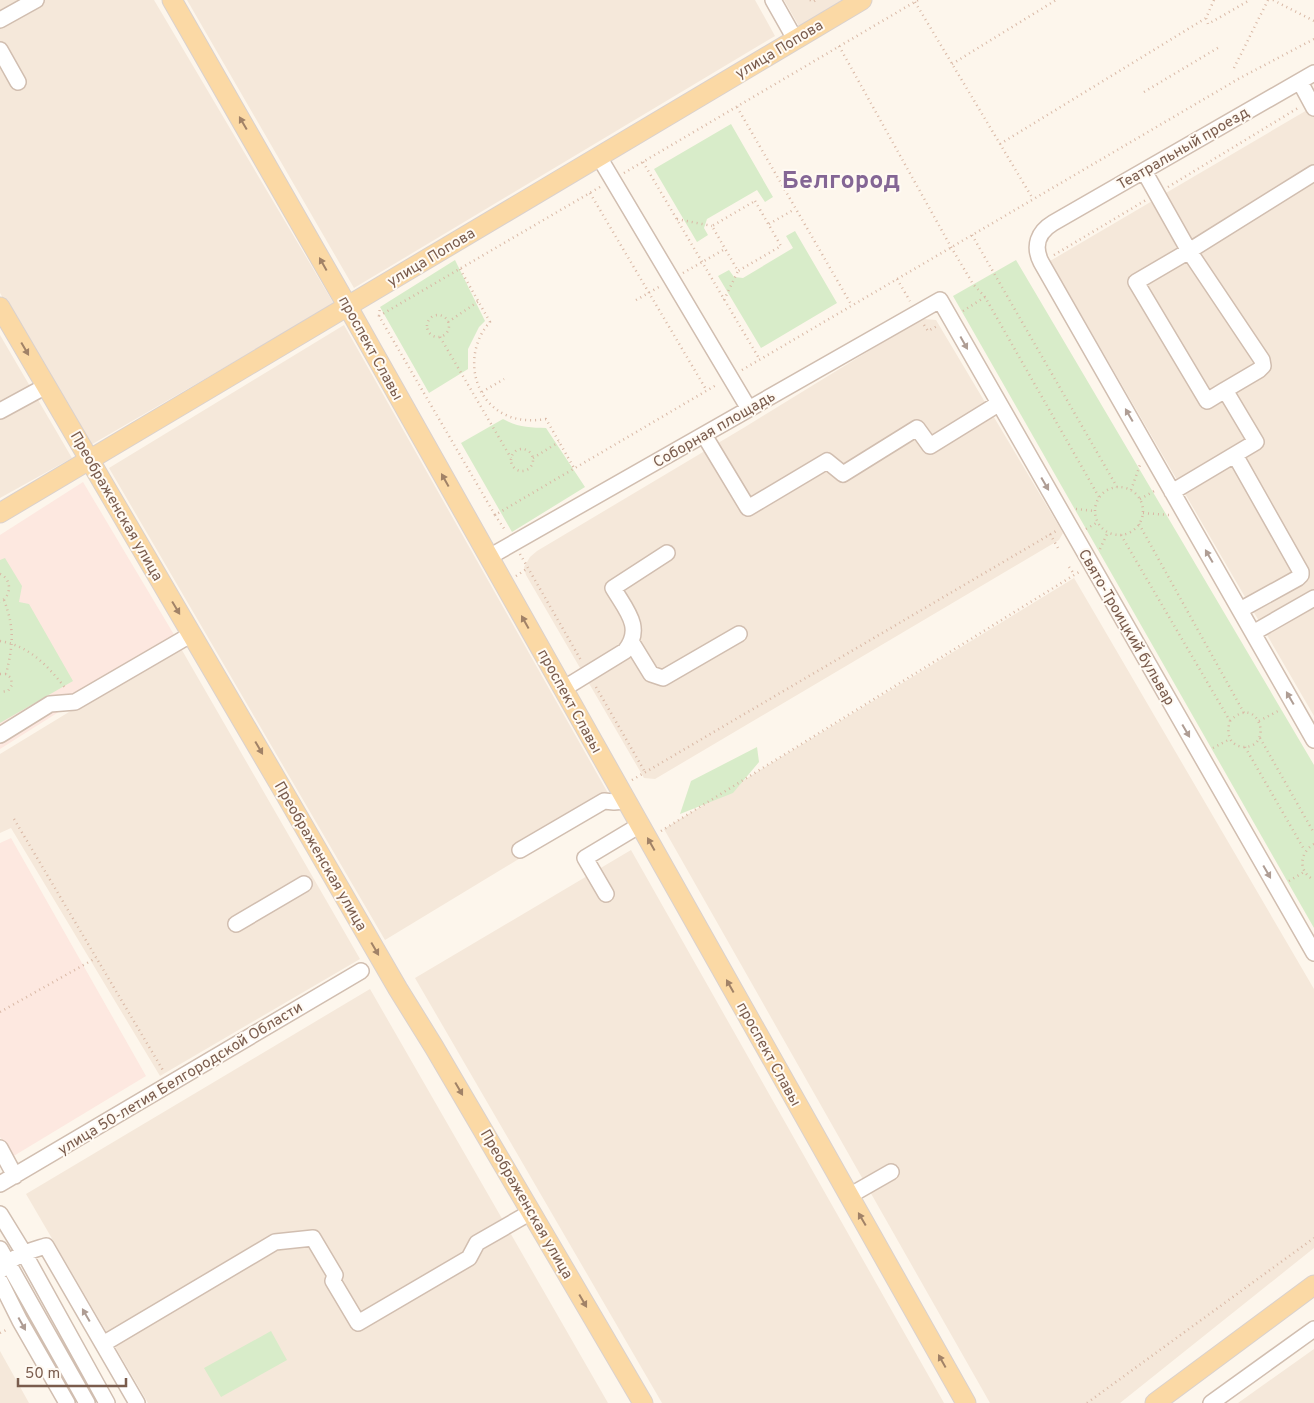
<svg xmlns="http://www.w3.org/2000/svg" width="1314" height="1403" font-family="Overpass,sans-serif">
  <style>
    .residential { fill: #f5e8da }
    .commercial { fill: #fde8e0 }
    .green { fill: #d8ecc9 }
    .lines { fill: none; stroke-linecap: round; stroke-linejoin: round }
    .minor-casing { stroke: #d1beb0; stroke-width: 18 }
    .major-casing { stroke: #dad1cd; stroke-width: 21 }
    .path { stroke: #d9b8a5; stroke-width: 2.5; stroke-dasharray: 1 4; stroke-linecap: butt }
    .minor { stroke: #fff; stroke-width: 15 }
    .major { stroke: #fbd9a5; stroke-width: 19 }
    .oneway { fill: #a18267 }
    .oneway2 { fill: #af9d94 }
    .labels { text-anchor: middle; stroke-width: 4; stroke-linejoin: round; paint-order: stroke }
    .street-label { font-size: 15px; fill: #7a5c4d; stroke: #fffaf3 }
    .town-label { font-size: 25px; font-weight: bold; fill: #846695; stroke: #fffaf3 }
  </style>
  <rect width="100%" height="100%" fill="#fdf6ec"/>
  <path class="residential" d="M0 0H154L334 304 89 446 0 293Z
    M187 0H755L775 36 354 288Z
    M784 0H848L800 28Z
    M1314 106V716L1050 261Z
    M924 319 936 320 1063 533 1059 540 655 779 644 778 526 575 524 567 530 557 537 551 745 427 916 322Z
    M344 325 613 802 385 940 109 468Z
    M0 335 72 458 0 498Z
    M1074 578 1314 989V1248L1120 1403H990L664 829Z
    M179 645 360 959 160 1076 11 828 0 833V754Z
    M631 850 944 1403H662L415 978Z
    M370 989 608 1403H148L26 1194Z
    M1314 1349V1403H1238Z
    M0 1351 29 1403H0Z"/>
  <path class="commercial" d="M83 482 176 638 0 749V535Z
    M11 838 146 1076 12 1157 0 1137V843Z"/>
  <path class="green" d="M731 124 773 197 765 202 757 190 707 219 704 228 708 235 697 242 654 169Z
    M795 231 837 303 761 348 718 276 729 270 734 277 743 278 793 248 786 236Z
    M455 260 485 321 479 327 468 349V369L429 393 380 307Z
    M1016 260 1314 765V928L953 296Z
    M503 419C517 427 530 428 546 428L585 487 512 532 461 443Z
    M5 558 22 586 19 602 29 604 73 681 0 723V560Z
    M757 747 759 762 733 793 680 814 691 781Z
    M271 1331 287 1360 221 1397 204 1368Z"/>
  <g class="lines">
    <defs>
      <path id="minor" d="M773 0 795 39
        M0 20 36 0
        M0 50 18 82
        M1314 73 1053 223C1038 232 1033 246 1041 262L1314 740
        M1300 82 1314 108
        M599 157 749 409
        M1144 171 1189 251 1314 173
        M0 411 46 386
        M704 435 748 508 827 461 843 474 917 428 930 446 998 404
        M1235 455 1301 572V575L1298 578 1240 610
        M1172 492 1256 442 1225 390 1259 370 1263 366 1262 360 1189 251 1136 282 1207 401 1225 390
        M489 557 940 300 1314 953
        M1253 633 1314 598
        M632 643 651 674 663 678 739 634
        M563 689 625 651C644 628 626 610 613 588L667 553
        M0 735 50 704 75 702 192 634
        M520 850 604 801 614 802 626 801
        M606 894 585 858 640 825
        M236 924 304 884
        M0 1148 15 1176
        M0 1184 361 971
        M849 1196 891 1172
        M0 1214 24 1253 107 1403
        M0 1249 87 1403
        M0 1271C13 1255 27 1252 46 1246L137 1403
        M0 1281 20 1321 67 1403
        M103 1344 275 1242 313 1238 335 1275 333 1281 358 1323 469 1258 477 1243 531 1212
        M1211 1403 1314 1329"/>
      <path id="major" d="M172 0 348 307 966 1403
        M0 307 281 787 398 989 434 1047 643 1403
        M0 513 862 0
        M1155 1403 1314 1285"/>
    </defs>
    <use href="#minor" class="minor-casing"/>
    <use href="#major" class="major-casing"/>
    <path class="path" d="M810 0 813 2 816 0
      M1214 0 1206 18 1208 24 1250 0
      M1273 0 1314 21
      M915 2 1033 199
      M839 46 951 247 973 284 985 297 1099 497
      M952 64 1056 0
      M1234 68 1268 0
      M1144 92 1221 46
      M737 107 852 306
      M1000 144 1206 18
      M643 162 760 360
      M624 173 918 0
      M600 187 379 316 495 515 718 384
      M1168 187 1298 108
      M590 193 707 391
      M755 201 781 246 738 271 712 226Z
      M677 219 712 226
      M769 224 795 209
      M972 235 1117 487
      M1054 255 1146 200
      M460 269 490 322C464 350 470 400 508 416 520 421 533 421 546 419L574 468
      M683 273 725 249
      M897 279 910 301
      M636 300 659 287
      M724 300 738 271
      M963 311 985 297
      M427 326a11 11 0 1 1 22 0a11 11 0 1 1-22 0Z
      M379 316 380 307
      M448 322 479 301
      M924 325 928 331 939 325
      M440 337 511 458
      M742 370 1240 78 1314 39
      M482 392 504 379
      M511 460a11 11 0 1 1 22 0a11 11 0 1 1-22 0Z
      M533 458 559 442
      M1095 511a24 24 0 1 1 48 0a24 24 0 1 1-48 0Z
      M1131 490 1140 465
      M1140 499 1156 490
      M1076 509 1095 511
      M1143 513 1169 515
      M495 515 505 530
      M1139 524 1244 713
      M1086 529 1098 522
      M1050 534 1058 548
      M1121 535 1230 721C1226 733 1229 746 1244 747 1275 747 1258 692 1230 721
      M1100 549 1108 532
      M520 554 582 662
      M1069 567 1074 574
      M0 574C12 579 12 596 0 602
      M516 576 528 568
      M4 600C15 629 13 645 6 674
      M0 641C30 646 48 666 66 689
      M0 674H6L11 678 12 685 8 691 0 692
      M596 687 645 772
      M1259 721 1280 710
      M1260 738 1314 833
      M1245 747 1305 851
      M1213 748 1230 739
      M632 780 1056 531
      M14 819 164 1072
      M661 831 1079 572
      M1314 844C1299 853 1298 872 1314 880
      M1289 881 1304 872
      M0 1012 96 958
      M0 1333 8 1329
      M1087 1403 1314 1238"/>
    <use href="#minor" class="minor"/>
    <use href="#major" class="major"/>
  </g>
  <defs><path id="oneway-solid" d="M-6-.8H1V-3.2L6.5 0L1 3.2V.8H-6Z" transform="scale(1.25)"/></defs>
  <g class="oneway">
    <use href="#oneway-solid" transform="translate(243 123) rotate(-120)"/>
    <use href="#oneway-solid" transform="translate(323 264) rotate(-119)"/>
    <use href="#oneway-solid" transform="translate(25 349) rotate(60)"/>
    <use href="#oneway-solid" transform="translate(445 480) rotate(-119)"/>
    <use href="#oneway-solid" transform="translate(176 608) rotate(59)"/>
    <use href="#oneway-solid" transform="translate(525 622) rotate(-119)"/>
    <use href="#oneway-solid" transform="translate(259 748) rotate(60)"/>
    <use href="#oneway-solid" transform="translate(651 844) rotate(-119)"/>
    <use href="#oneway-solid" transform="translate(375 949) rotate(60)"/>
    <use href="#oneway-solid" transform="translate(730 986) rotate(-119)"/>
    <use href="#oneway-solid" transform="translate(459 1089) rotate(60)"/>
    <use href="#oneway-solid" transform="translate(862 1219) rotate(-120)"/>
    <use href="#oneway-solid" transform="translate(583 1301) rotate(60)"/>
    <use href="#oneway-solid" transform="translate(942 1361) rotate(-119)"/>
  </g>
  <g class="oneway2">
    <use href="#oneway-solid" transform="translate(964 343) rotate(61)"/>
    <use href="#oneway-solid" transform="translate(1129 415) rotate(-120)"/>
    <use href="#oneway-solid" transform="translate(1045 484) rotate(60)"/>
    <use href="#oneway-solid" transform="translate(1209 556) rotate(-120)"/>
    <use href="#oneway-solid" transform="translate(1290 698) rotate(-120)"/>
    <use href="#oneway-solid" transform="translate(1186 731) rotate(60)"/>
    <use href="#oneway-solid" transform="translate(1267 872) rotate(60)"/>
    <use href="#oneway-solid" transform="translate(86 1315) rotate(-120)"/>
    <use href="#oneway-solid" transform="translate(22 1324) rotate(61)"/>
  </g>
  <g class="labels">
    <g class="street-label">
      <text transform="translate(779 49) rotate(-31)" y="5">улица Попова</text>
      <text transform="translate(1183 148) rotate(-30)" y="5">Театральный проезд</text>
      <text transform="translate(431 257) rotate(-31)" y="5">улица Попова</text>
      <text transform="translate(371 348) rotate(61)" y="5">проспект Славы</text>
      <text transform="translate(714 429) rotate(-30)" y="5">Соборная площадь</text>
      <text transform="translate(117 506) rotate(60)" y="5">Преображенская улица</text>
      <text transform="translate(1127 627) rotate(60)" y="5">Свято-Троицкий бульвар</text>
      <text transform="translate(570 701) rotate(61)" y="5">проспект Славы</text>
      <text transform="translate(321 856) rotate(60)" y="5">Преображенская улица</text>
      <text transform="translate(769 1054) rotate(61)" y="5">проспект Славы</text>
      <text transform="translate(180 1078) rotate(-31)" y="5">улица 50-летия Белгородской Области</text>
      <text transform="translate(527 1204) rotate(60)" y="5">Преображенская улица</text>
    </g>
    <g class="town-label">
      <text x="841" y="188">Белгород</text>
    </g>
  </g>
  <path d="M18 1378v8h108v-8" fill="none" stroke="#7a5c4d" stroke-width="2.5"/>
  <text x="25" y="1378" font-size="15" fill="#7a5c4d" stroke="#fffaf3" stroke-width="4" paint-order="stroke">50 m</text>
</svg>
